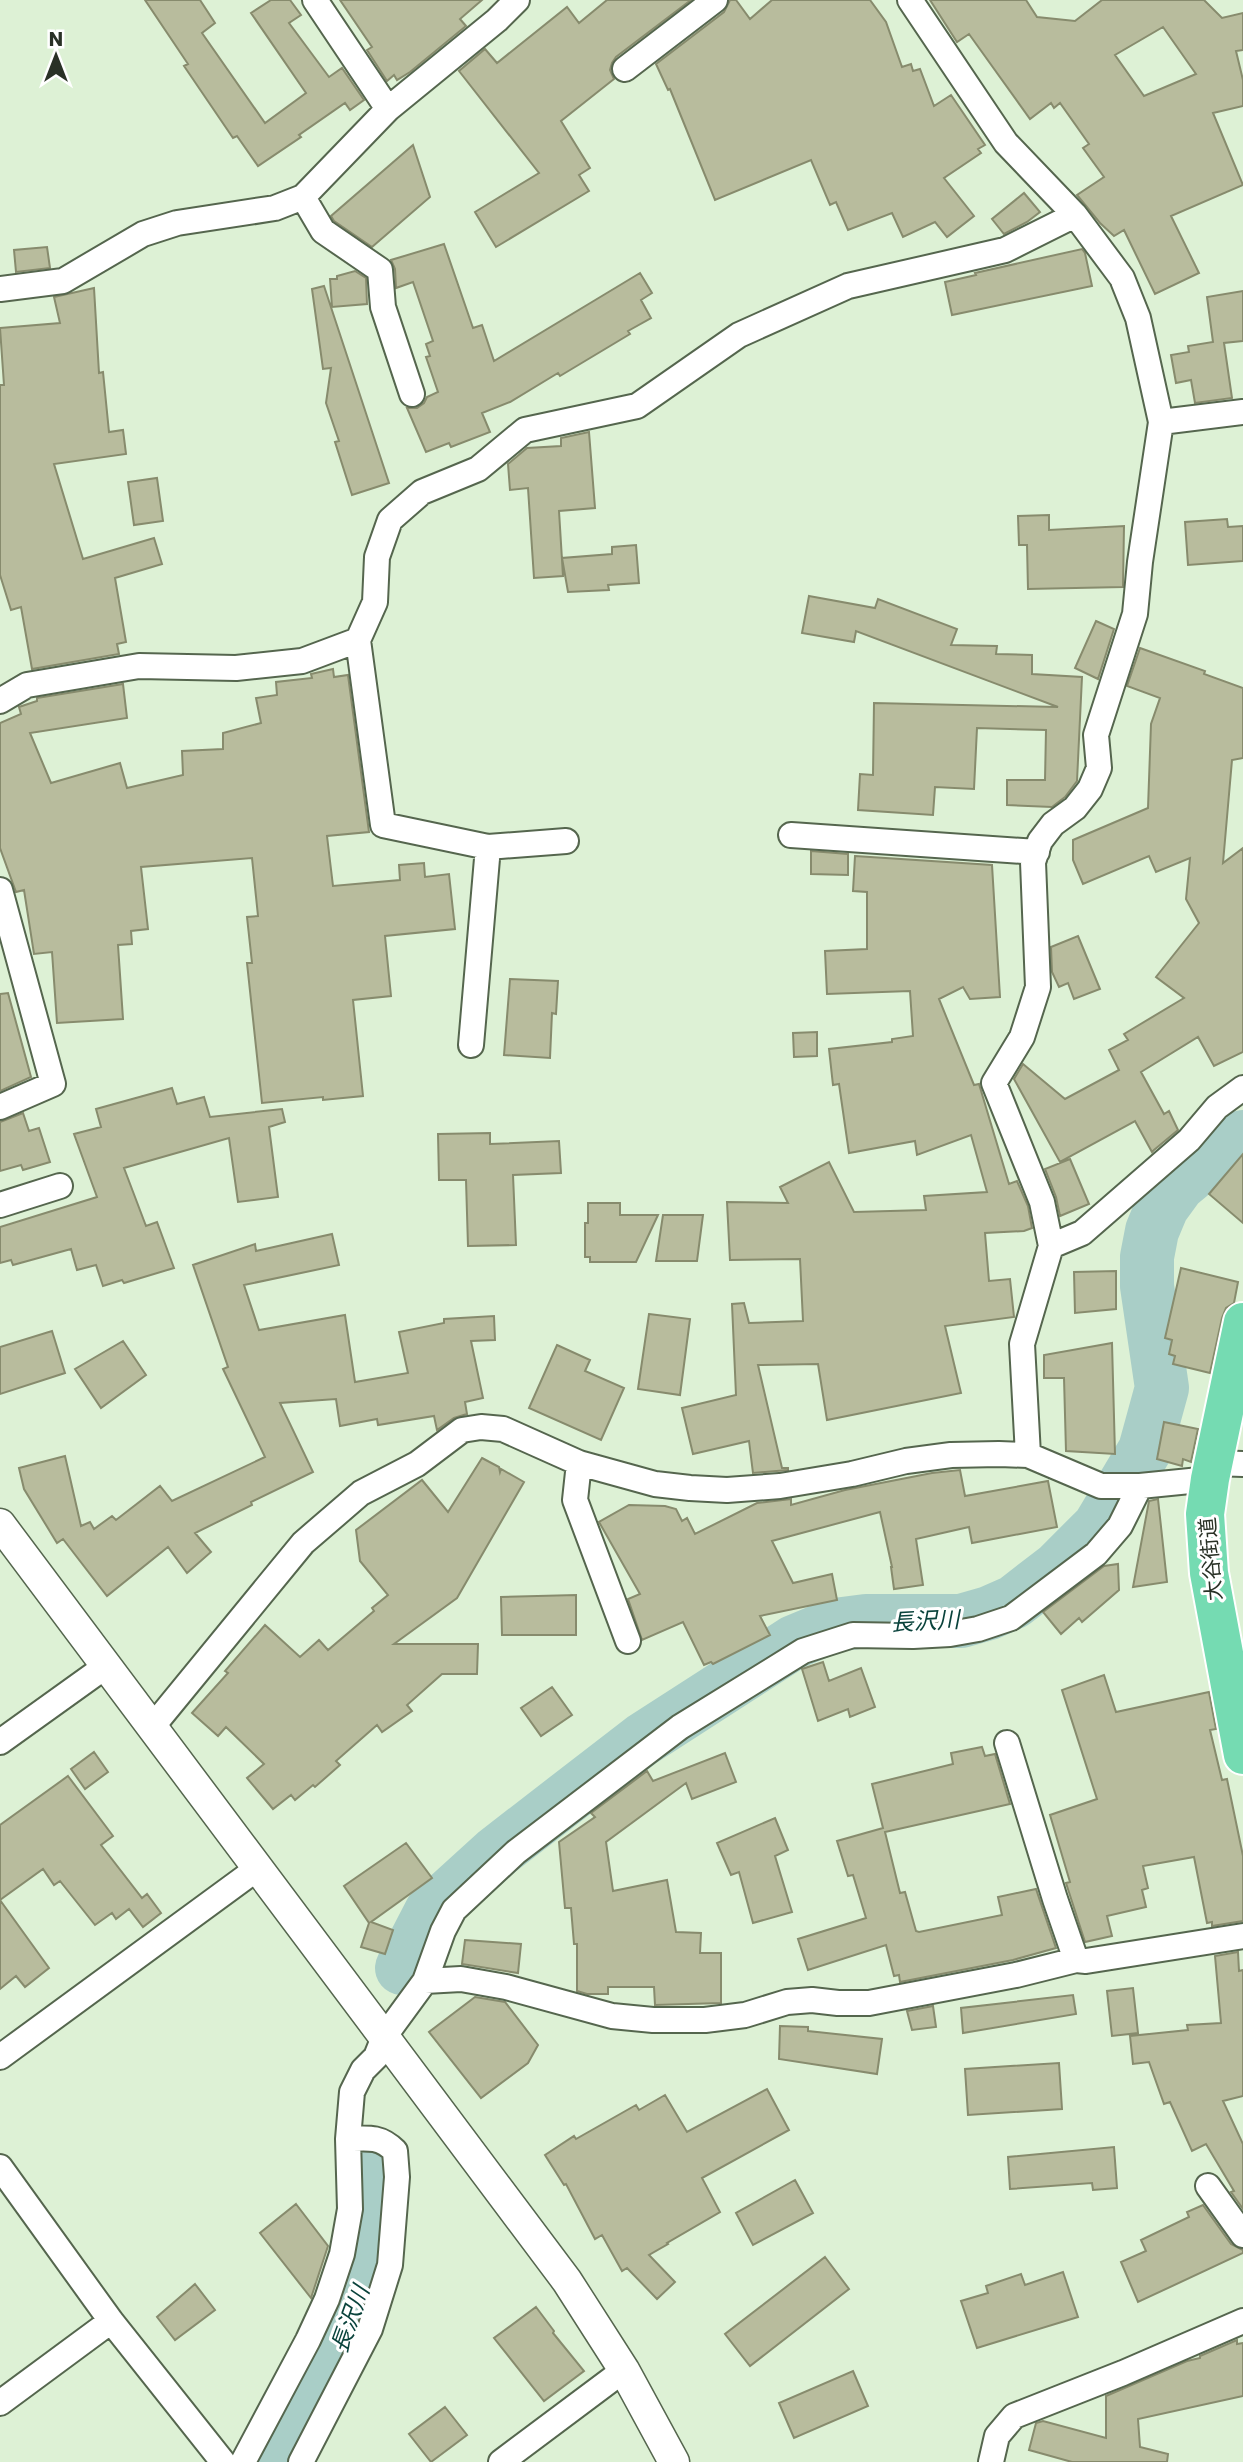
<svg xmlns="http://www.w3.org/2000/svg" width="1243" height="2462" font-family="Poppins,'Noto Sans JP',sans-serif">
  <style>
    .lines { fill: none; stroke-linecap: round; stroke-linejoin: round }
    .river { stroke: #a9cec7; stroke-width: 54 }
    .building { fill: #b8bc9d; stroke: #878b6d; stroke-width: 2; fill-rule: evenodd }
    .minor-casing { stroke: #55664e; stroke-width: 28 }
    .tertiary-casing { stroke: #55664e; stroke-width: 33 }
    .primary-casing { stroke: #fff; stroke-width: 42 }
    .minor { stroke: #fff; stroke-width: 24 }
    .tertiary { stroke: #fff; stroke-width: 30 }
    .primary { stroke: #75dbb2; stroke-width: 38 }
    .labels { text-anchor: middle; stroke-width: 6; stroke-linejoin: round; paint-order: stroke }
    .street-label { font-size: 21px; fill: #293126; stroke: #fff }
    .water-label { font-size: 23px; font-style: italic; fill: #0a433c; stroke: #fff }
  </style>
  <rect width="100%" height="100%" fill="#ddf1d5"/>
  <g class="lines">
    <path class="river" d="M402 1968 431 1912 497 1852 642 1740 794 1642 835 1625 866 1621H961L989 1613 1014 1602 1058 1568 1099 1527 1145 1450 1162 1388 1147 1286V1257L1152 1231 1162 1207 1178 1185 1219 1151 1243 1137
      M280 2462 338 2356 362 2291 378 2219 380 2163"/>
  </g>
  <path class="building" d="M145 0H200L215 23 202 33 265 123 306 93 251 13 271 0H290L301 15 289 23 329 77 342 68 364 100 350 110 345 103 299 135 301 137 258 166 237 136 233 138 184 66 188 64Z
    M340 0H482L460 19 466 26 410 72 397 80 394 75 387 81 367 50 372 47Z
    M607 0H691L616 57 612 63 610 70 614 79 561 121 590 168 579 175 589 191 496 247 475 212 539 173 459 71 485 49 497 63 567 7 579 23Z
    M730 0H736L750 19 772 0H870L886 22 902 67 911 64 913 71 920 69 934 106 951 95 985 145 978 149 981 153 944 178 974 216 947 237 935 222 903 237 892 213 848 230 836 202 830 205 811 160 715 200 670 89 668 90 656 64 724 12Z
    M930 0H1026L1037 17 1075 21 1102 0H1204L1222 18 1243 13V50L1236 51 1243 80V106L1213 113 1243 185 1171 216 1199 273 1155 294 1124 230 1114 236 1100 223 1077 195 1104 177 1083 148 1089 144 1060 103 1054 108 1051 103 1030 119 969 34 957 42ZM1163 27 1196 74 1144 96 1115 55Z
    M413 145 430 197 372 247 334 221 331 216Z
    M1024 193 1040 212 1027 222 1004 234 992 219Z
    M444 244 473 328 482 325 494 361 640 273 652 293 641 300 651 318 628 331 630 334 560 376 558 373 510 402 482 413 490 432 451 447 449 443 426 452 407 408H417L424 403 427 397 438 392 426 357 430 356 426 344 433 341 413 282 396 288 395 269 391 260Z
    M47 247 50 268 16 272 14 250Z
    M1082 249 1085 253 1092 286 952 315 945 282 976 275 975 273Z
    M355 271 366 278 367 304 332 307 330 279H337V276Z
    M324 286 389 483 352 495 335 442 339 441 326 403 331 368 323 369 312 289Z
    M94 288 99 373 103 372 109 432 123 430 126 454 54 464 83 559 154 538 162 564 115 578 126 642 117 644 119 654 32 669 21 607 11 610 0 575V385H4L0 328 60 323 54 297Z
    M1243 291V341L1224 343 1232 398 1195 403 1191 380 1176 383 1171 355 1189 352 1188 346 1213 342 1207 297Z
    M589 432 595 508 559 511 563 576 534 578 528 488 510 490 508 464 527 448 561 446V438Z
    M157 478 163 521 134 525 128 482Z
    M1049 515V530L1124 526 1123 587 1028 589 1027 545H1019L1018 516Z
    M1227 519 1228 527 1243 526V561L1188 565 1185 522Z
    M636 545 639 583 608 585 609 590 568 592 562 558 612 554V547Z
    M809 596 875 608 878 599 957 629 951 645 997 646 996 654 1032 655V674L1082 677 1077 781 1065 797 1052 807 1007 805V780H1045L1046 730 977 728 974 789 935 787 933 815 858 810 860 774 873 775 874 703 1058 707 856 631 854 642 802 633Z
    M1096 621 1114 629 1098 679 1075 668Z
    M1140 648 1205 671 1204 674 1243 688V758L1232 760 1223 863 1243 848V1052L1214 1066 1198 1037 1141 1072 1164 1114 1169 1111 1178 1130 1154 1150 1152 1152 1135 1121 1060 1162 1014 1079 1023 1064 1065 1099 1119 1070 1109 1050 1128 1040 1124 1034 1184 998 1156 977 1199 923 1186 899 1190 858 1156 872 1149 856 1083 884 1073 860V840L1148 808 1151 724 1160 698 1127 686Z
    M333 669 334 677 348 675 369 832 327 836 333 886 400 880 399 865 424 863 425 877 449 874 455 929 385 936 391 996 353 1000 363 1096 323 1100V1097L262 1103 247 963H252L247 917 258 916 252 858 141 867 148 929 131 931 132 944 118 945 123 1019 57 1023 52 952 34 954 24 890 16 892 0 848V723L21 714 19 707 37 701V698L123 684 127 718 30 733 51 783 120 763 127 788 183 775 182 751 223 749V733L261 723 256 698 277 695 276 682 312 678 311 674Z
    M811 851 848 854V875L811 874Z
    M855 856 992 865 1000 997 970 999 963 987 939 999 974 1085 979 1084 1009 1184 1017 1181 1028 1206 1032 1228 1024 1231 985 1233 989 1281 1010 1279 1014 1317 945 1326 961 1393 827 1420 818 1364 758 1365 782 1468H788V1470L753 1473 749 1441 693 1454 682 1408 736 1395 732 1304 744 1303 749 1323 803 1321 800 1259 730 1260 727 1202 788 1203 780 1187 829 1162 854 1212 926 1210 924 1196 987 1192 971 1135 917 1155 915 1141 849 1153 839 1084 833 1085 829 1049 892 1042V1039L913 1036 910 991 827 994 825 951 867 949V892L853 891Z
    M1078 936 1100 989 1074 999 1068 983 1059 987 1052 972 1051 947Z
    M510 979 558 981 556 1014 552 1013 550 1058 504 1055Z
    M8 993 31 1077 0 1091V994Z
    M817 1032V1056L794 1057 793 1033Z
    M172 1088 177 1104 204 1097 210 1117 282 1109 285 1122 269 1127 278 1197 238 1202 229 1138 124 1168 146 1226 157 1222 174 1268 124 1283 122 1280 103 1286 96 1265 77 1270 71 1249 13 1265 11 1260 0 1263V1227L97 1197 74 1134 101 1127 96 1109Z
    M23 1113 29 1131 39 1128 50 1162 23 1170 21 1165 0 1171V1122Z
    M490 1133V1144L559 1141 561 1173 513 1175 516 1245 468 1246 466 1180H439L438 1134Z
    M1243 1154V1223L1209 1194Z
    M1070 1159 1089 1204 1060 1216 1056 1197 1045 1169Z
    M588 1203H620V1215H658L636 1262H590V1257H585V1223H588Z
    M663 1215H703L697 1261H656Z
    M332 1234 339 1265 244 1285 259 1330 345 1315 355 1382 408 1373 399 1332 444 1323V1319L494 1316 495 1340 471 1341 483 1398 465 1402 467 1414 454 1418 437 1430 434 1416 378 1425 377 1419 340 1426 336 1399 280 1403 313 1472 251 1502 252 1505 195 1533 211 1552 187 1573 168 1547 107 1596 63 1539 57 1543 24 1489 19 1468 65 1456 81 1526 90 1522 94 1529 112 1516 116 1520 160 1486 172 1501 265 1457 223 1369 228 1367 193 1265 255 1244 256 1251Z
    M1181 1268 1238 1282 1234 1303 1226 1308 1222 1318 1210 1373 1173 1364 1175 1356 1169 1354 1172 1340 1165 1338Z
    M1116 1271V1309L1075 1313 1074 1272Z
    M649 1314 690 1319 680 1395 638 1389Z
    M52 1331 65 1373 0 1394V1347Z
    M123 1341 146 1375 101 1408 75 1369Z
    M1112 1343 1115 1454 1066 1451 1064 1378H1044V1355Z
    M557 1345 590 1360 585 1371 624 1388 601 1440 529 1408Z
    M1164 1422 1198 1429 1191 1462 1183 1459 1182 1466 1157 1459Z
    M482 1458 499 1467 500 1472 501 1469 524 1482 457 1598 394 1644H478L477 1674H442L407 1705 412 1711 382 1732 377 1725 336 1761 340 1765 315 1787 313 1785 295 1800 291 1795 273 1809 247 1778 264 1764 226 1727 218 1736 192 1713 228 1673 225 1671 265 1625 300 1657 319 1640 328 1650 374 1611 372 1608 388 1595 360 1561 356 1530 422 1480 448 1512Z
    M960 1470 965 1496 1048 1481 1057 1527 972 1543 969 1527 916 1539 923 1585 894 1589 891 1567H892L880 1512 772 1541 793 1583 832 1574 837 1600 760 1616 770 1635 713 1664 711 1662 704 1665 683 1622 642 1640 628 1599 640 1594 599 1522 629 1505 665 1506 676 1509 682 1521 687 1518 695 1534 757 1503 791 1499V1505L845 1490 932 1473Z
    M1158 1499 1167 1582 1133 1587 1149 1501Z
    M1118 1564 1119 1590 1082 1622 1079 1618 1061 1634 1043 1612 1104 1566Z
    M576 1595V1635H502L501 1597Z
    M823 1662 829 1681 861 1668 875 1707 850 1717 848 1709 818 1721 802 1669Z
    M1104 1675 1116 1712 1209 1692 1216 1729 1210 1730 1222 1780 1227 1779 1243 1856V1921L1212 1926V1922L1207 1923 1194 1857 1143 1866 1148 1888 1142 1890 1146 1907 1107 1916 1112 1936 1085 1942 1066 1883 1070 1882 1050 1815 1097 1799 1062 1690Z
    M552 1687 572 1715 541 1736 521 1708Z
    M982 1747 985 1756 995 1754 1010 1804 885 1832 900 1893 905 1892 916 1931 919 1932 1002 1915 998 1897 1036 1889 1056 1948 1013 1960 900 1982 899 1975 894 1976 886 1945 808 1970 798 1939 866 1918 853 1875 848 1876 837 1841 883 1828 872 1784 953 1764 951 1753Z
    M94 1752 108 1772 85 1789 71 1769Z
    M725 1753 736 1782 692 1799 686 1783 606 1842 613 1891 667 1880 676 1932 701 1933 700 1953H721V2003L655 2005 654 1987H608V1994H587L577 1991V1944H574L571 1908H565L559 1842 595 1817 591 1813 647 1771 653 1781Z
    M68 1776 113 1836 101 1845 142 1898 147 1894 161 1913 143 1927 129 1909 116 1919 112 1913 95 1925 60 1881 54 1885 43 1869 0 1900 49 1968 25 1987 16 1976 0 1989V1825Z
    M775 1818 788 1850 775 1856 792 1912 753 1923 739 1872 731 1875 717 1843Z
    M406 1843 432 1878 371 1922 393 1930 385 1954 361 1947 369 1923 344 1886Z
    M465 1940 521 1944 518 1973 462 1964Z
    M1238 1952 1239 1971 1243 1970V2096L1223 2101 1243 2144V2209L1231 2192 1234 2191 1206 2144 1192 2151 1170 2102 1164 2104 1149 2062 1133 2064 1130 2036 1188 2030 1187 2025 1221 2023 1215 1956Z
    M1133 1988 1138 2033 1112 2036 1107 1991Z
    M1073 1995 1076 2014 963 2033 961 2008Z
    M475 1997 505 2002 538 2045 528 2063 481 2098 429 2032Z
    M933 2006 936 2027 912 2030 907 2011Z
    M780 2026 808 2027V2031L882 2039 877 2074 779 2059Z
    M1059 2063 1062 2109 968 2115 965 2069Z
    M767 2089 789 2130 702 2178 720 2212 667 2243 668 2244 649 2255 675 2282 657 2299 627 2268 622 2271 602 2235 595 2239 566 2184 564 2185 545 2155 574 2136 576 2139 636 2105 639 2110 665 2095 687 2132Z
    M1114 2147 1117 2188 1093 2190 1092 2183 1010 2189 1008 2157Z
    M795 2180 813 2213 753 2245 736 2213Z
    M296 2204 328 2246 311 2298 260 2233Z
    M1203 2205 1231 2244 1243 2250V2253L1138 2302 1121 2262 1146 2251 1141 2240 1189 2217 1187 2212Z
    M825 2257 849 2289 750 2366 725 2334Z
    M1063 2272 1078 2317 977 2348 961 2301 988 2293 986 2286 1021 2274 1025 2285Z
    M195 2284 215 2310 175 2340 157 2317Z
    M536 2307 554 2331 553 2333 584 2371 544 2401 494 2338Z
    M1237 2340V2344L1243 2343V2396L1138 2419 1140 2447 1168 2454 1167 2462H1072L1029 2450 1036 2423 1043 2421 1106 2438V2396L1187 2361 1200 2358V2356Z
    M853 2371 868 2406 794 2438 779 2403Z
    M445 2407 467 2435 431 2462 409 2434Z"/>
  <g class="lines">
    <defs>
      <path id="minor" d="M315 0 388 109
        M910 0 1006 143 1075 215 1122 278 1138 318 1161 422 1140 562 1135 614 1096 735 1099 768 1090 789 1075 808 1053 824 1040 841 1033 862 1038 987 1022 1037 994 1083 1042 1202 1051 1246 1022 1344 1028 1455
        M625 69 715 0
        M303 197 323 231 380 270 383 307 412 394
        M0 289 63 281 143 234 177 223 275 208 303 197 388 109 497 20 517 0
        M1161 422 1243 412
        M358 640 383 825 488 847 471 1045
        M0 701 27 685 139 666 236 668 302 661 358 640 375 602 377 557 390 520 422 492 478 469 525 430 637 406 739 335 848 286 1005 250 1075 215
        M791 835 1037 852
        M488 847 566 841
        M0 890 53 1084 0 1107
        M0 1205 60 1186
        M1051 1246 1082 1233 1189 1140 1217 1107 1243 1088
        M579 1463 575 1500 628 1641
        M1213 1463 1243 1464
        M153 1726 303 1543 361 1493 417 1464 462 1430 481 1427 503 1429 579 1463 655 1484 690 1488 727 1490 780 1486 852 1474 906 1461 951 1455 999 1454 1028 1455 1101 1486H1140L1210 1479
        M0 1742 106 1666
        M1007 1743 1055 1899 1076 1960
        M425 1981 461 1979 506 1987 612 2016 653 2020H705L745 2015 787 2002 812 2000 838 2003H869L1016 1975 1076 1960 1086 1961 1243 1936
        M0 2057 258 1868
        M0 2167 111 2321 223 2462
        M1208 2186 1243 2235
        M0 2403 111 2321
        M243 2462 308 2340 327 2299 342 2254 350 2209 348 2139 352 2092 363 2070 376 2057 384 2037 425 1981 443 1931 454 1910 516 1852 680 1727 803 1651 853 1635 913 1636 950 1634 978 1629 1011 1618 1096 1554 1120 1526 1140 1486
        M301 2462 370 2329 390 2265 397 2177 395 2151C380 2136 368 2138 348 2139
        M501 2462 624 2370
        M991 2462 997 2436 1014 2416 1123 2373 1243 2321"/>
      <path id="tertiary" d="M0 1524 567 2281 624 2370 674 2462"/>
      <path id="primary" d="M1243 1322 1210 1479 1205 1514 1209 1573 1243 1755"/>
    </defs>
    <use href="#minor" class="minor-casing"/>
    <use href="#tertiary" class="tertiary-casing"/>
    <use href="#primary" class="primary-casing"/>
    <use href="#minor" class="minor"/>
    <use href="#tertiary" class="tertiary"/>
    <use href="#primary" class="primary"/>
  </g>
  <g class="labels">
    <g class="street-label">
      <text transform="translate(1211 1559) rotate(-95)" y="7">大谷街道</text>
    </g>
    <g class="water-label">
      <text transform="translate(925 1621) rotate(-3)" y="8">長沢川</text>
      <text transform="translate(350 2319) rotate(-70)" y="8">長沢川</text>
    </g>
  </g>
  <g transform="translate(56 56)" stroke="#ffffff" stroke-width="5" paint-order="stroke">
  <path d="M0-5L12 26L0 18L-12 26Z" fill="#293126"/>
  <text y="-10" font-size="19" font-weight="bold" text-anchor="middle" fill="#293126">N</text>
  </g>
</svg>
